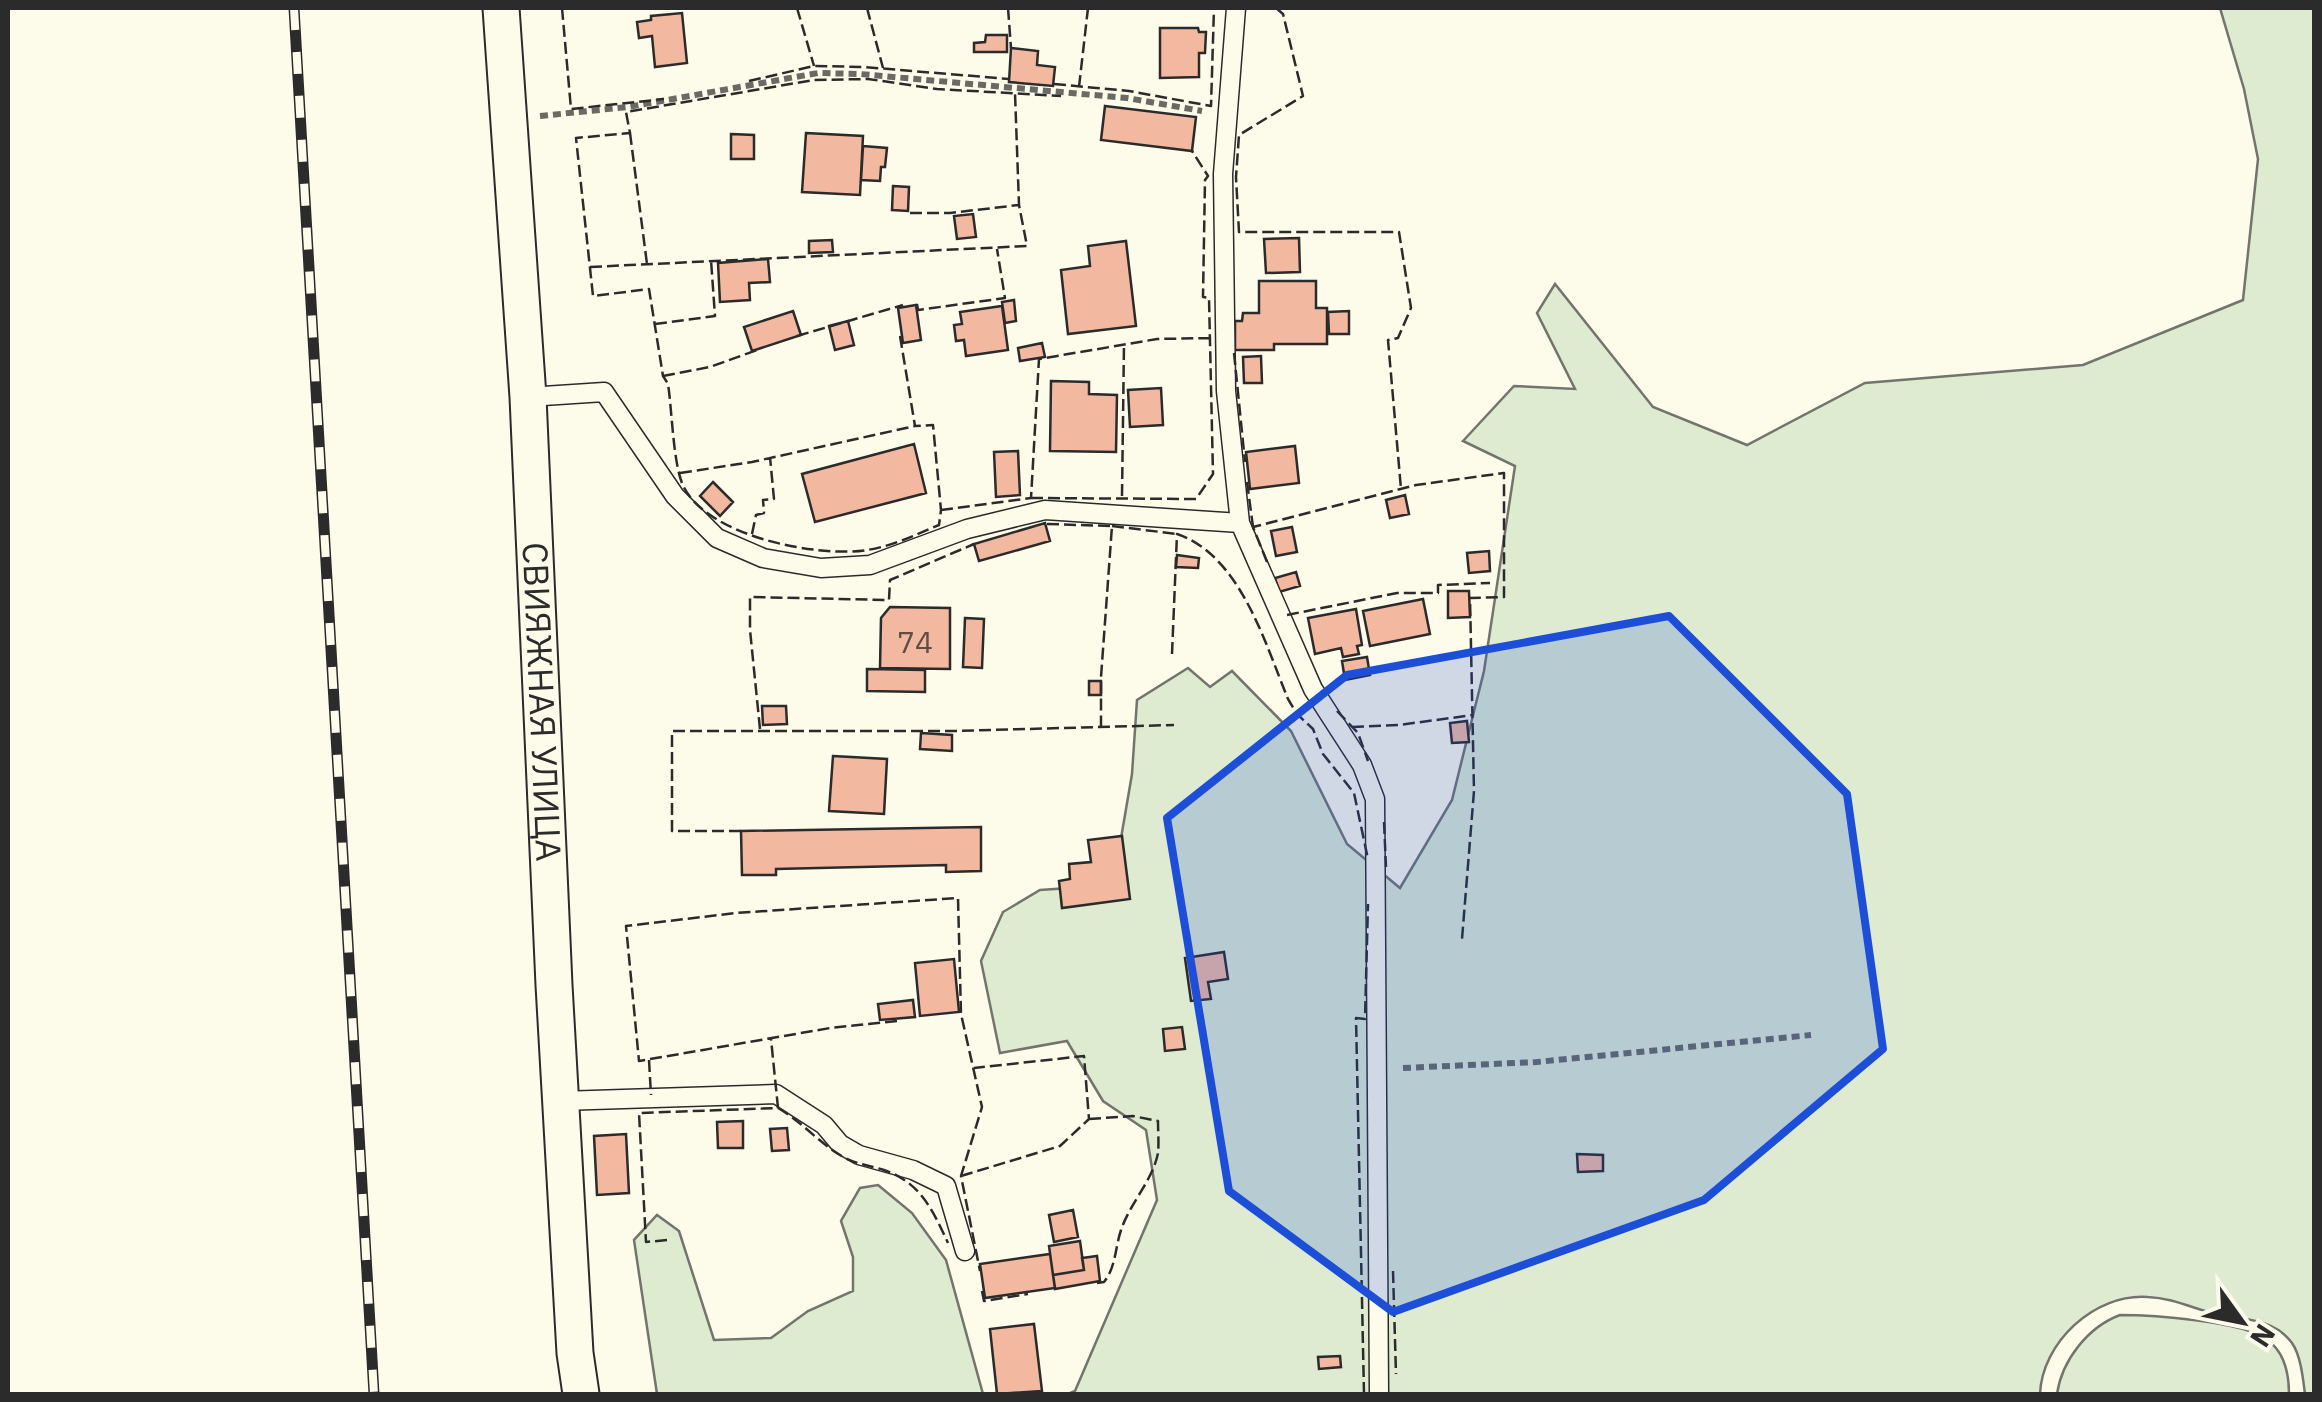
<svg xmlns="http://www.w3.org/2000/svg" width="2322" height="1402" font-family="'IBM Plex Sans',sans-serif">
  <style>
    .green { fill: #deebd1; stroke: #74746e; stroke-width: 2.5 }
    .building { fill: #f2b8a0; stroke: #2b2b2b; stroke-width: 2.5 }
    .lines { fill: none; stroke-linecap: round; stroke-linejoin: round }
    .service-casing { stroke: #2b2b2b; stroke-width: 21 }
    .minor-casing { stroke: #2b2b2b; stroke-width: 39 }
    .path { stroke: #6a6964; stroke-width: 6; stroke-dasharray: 8 5; stroke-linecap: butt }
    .service { stroke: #fdfbea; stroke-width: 18 }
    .minor { stroke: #fdfbea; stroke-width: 35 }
    .rail-casing { stroke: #2b2b2b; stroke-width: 11 }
    .rail { stroke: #fdfbea; stroke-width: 8; stroke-dasharray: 22; stroke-linecap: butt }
    .fence { stroke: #2b2b2b; stroke-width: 2.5; stroke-dasharray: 12 5; stroke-linecap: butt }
    .marked { fill: #1d4ed8; fill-opacity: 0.2; stroke: #1d4ed8; stroke-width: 8; stroke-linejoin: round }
    .labels { text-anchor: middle; stroke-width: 8; stroke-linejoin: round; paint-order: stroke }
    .number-label { font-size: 30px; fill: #5d4e48 }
    .street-label { font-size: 35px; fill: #2b2b2b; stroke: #fdfbea }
  </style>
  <rect width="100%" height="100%" fill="#fdfbea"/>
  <path class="green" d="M2220 8H2314V1394H2305C2303 1379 2301 1356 2292 1343 2273 1317 2241 1320 2215 1314 2192 1308 2172 1298 2148 1297 2094 1293 2042 1343 2040 1394H1068L1075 1391 1157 1200 1146 1130 1103 1101 1067 1041 1000 1053 981 961 1003 912 1040 890 1113 885 1132 774 1137 700 1188 668 1210 687 1232 671 1291 731 1347 844 1400 888 1452 800 1484 671 1515 466 1463 441 1514 386 1575 389 1537 313 1555 284 1653 407 1747 445 1865 383 2083 365 2243 300 2258 159 2244 89Z
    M878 1185 912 1213 946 1260 983 1394H657L634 1240 657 1215 679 1231 714 1340 771 1338 808 1311 853 1291V1257L841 1221 860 1188Z
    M2120 1315C2151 1315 2242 1321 2266 1339 2284 1351 2289 1374 2289 1394H2057C2062 1360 2088 1327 2120 1315Z"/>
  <path class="building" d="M682 13 687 63 655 67 652 36 639 38 637 22 651 20V16Z
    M1160 28H1198L1199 32H1206L1205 53H1199V77L1160 78Z
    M986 35H1007V52H974V43L985 42Z
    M1011 48 1038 51 1037 65 1055 67 1053 86 1009 82Z
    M1105 106 1196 117 1192 151 1101 140Z
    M806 133 863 136 860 195 802 192Z
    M731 134 754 135V159H731Z
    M863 146 887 148 885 167H881L880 181 861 180Z
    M893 186 909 187 908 211 892 210Z
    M973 214 976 237 957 239 954 216Z
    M1299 238 1300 272 1266 273 1264 239Z
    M832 240 833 252 809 253V241Z
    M1126 241 1136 326 1068 334 1061 270 1090 266 1088 246Z
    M768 259 770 282 749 283 750 300 720 302 718 263Z
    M1259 281H1316V308H1327V344H1274V350H1235V321H1242L1243 313H1259Z
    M1014 300 1016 321 1005 323 1002 302Z
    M916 305 921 340 903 343 898 308Z
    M1002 306 1008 350 966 356 964 340 956 341 954 325 962 324 960 312Z
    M793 311 801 335 752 351 744 327Z
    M1349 311V334H1329L1328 312Z
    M848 321 854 345 835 350 829 326Z
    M1042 343 1045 357 1020 361 1018 348Z
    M1261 356 1262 383H1244L1243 357Z
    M1051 381 1089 382V394L1117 395 1116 452 1050 451Z
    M1161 388 1163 425 1130 427 1128 390Z
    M914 444 926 493 815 522 802 474Z
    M1295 446 1299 483 1250 489 1246 452Z
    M1018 451 1020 495 996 497 994 452Z
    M713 482 733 502 720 516 700 496Z
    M1405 495 1409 514 1390 518 1386 500Z
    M1045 523 1050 541 979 561 974 544Z
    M1292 527 1297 552 1276 556 1271 531Z
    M1489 551 1490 571 1469 573 1467 553Z
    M1177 555 1199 558 1198 568 1176 567Z
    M1296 572 1300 586 1279 592 1275 578Z
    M1448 591H1469L1470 617 1448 618Z
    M1423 599 1430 634 1370 646 1363 611Z
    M890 607 950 608V669L880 668 881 618Z
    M1356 609 1362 645 1357 646 1359 654 1343 657 1341 648 1315 654 1308 618Z
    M965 618 984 619 982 668 963 667Z
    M1367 657 1370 675 1345 680 1342 661Z
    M867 669 925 670V692L867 691Z
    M1089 681H1101V695H1089Z
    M762 706H786L787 724 763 725Z
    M1467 721 1469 742 1452 743 1450 723Z
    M921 733 952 735V751L920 749Z
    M833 756 887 759 884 814 829 811Z
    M981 827V871L946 872V865L776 869V875H742L741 831Z
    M1122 836 1130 899 1062 908 1059 881 1070 879 1069 864 1091 862 1088 840Z
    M1224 952 1228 979 1208 982 1211 999 1191 1001 1185 958Z
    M954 959 959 1012 920 1016 915 963Z
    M913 1000 915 1017 880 1020 878 1004Z
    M1182 1027 1185 1049 1165 1051 1163 1029Z
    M743 1121V1148H718L717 1122Z
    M787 1128 789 1150 772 1151 770 1129Z
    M626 1134 629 1193 597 1195 594 1136Z
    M1577 1154 1603 1155V1171L1578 1172Z
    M1073 1210 1078 1237 1054 1242 1049 1215Z
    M1080 1241 1084 1270 1053 1275 1049 1246Z
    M1050 1254 1055 1288 985 1298 980 1264Z
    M1097 1256 1100 1281 1055 1289 1053 1275 1084 1270 1082 1258Z
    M1034 1324 1042 1391 997 1394 990 1329Z
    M1340 1356 1341 1367 1319 1369 1318 1357Z"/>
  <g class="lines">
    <defs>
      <path id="service" d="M1236 8 1223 174 1226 391 1240 523 1313 689 1362 765 1375 799 1379 1394
        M528 397 604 392 675 496 717 538 763 558 821 568 870 565 967 529 1045 510 1240 523
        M561 1101 776 1094 824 1125 840 1144 859 1155 913 1170 946 1186 965 1251"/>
      <g id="minor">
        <path id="s1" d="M501 8 528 397 554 985 575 1353 581 1394"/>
      </g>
    </defs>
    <use href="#service" class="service-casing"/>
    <use href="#minor" class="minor-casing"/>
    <path class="path" d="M540 116 628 107 818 73 860 74 1127 98 1202 111
      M1403 1068 1537 1062 1811 1035"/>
    <use href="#service" class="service"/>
    <use href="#minor" class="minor"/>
    <defs>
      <path id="rail" d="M294 8 374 1394"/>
    </defs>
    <use href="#rail" class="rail-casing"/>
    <use href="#rail" class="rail"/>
    <path class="fence" d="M562 8 571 109 664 99
      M797 8 814 66
      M867 8 883 68
      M1008 8 1011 48
      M1276 8 1283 14 1303 96 1239 135 1236 177 1239 232H1399L1411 308 1398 338 1388 340 1401 489
      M749 81 814 66 864 67 1009 79
      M1054 84 1129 91 1211 106 1214 8
      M1079 87 1088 8
      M630 133 647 264
      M910 213H950L1019 205
      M590 267 1027 246 1019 205 1015 93
      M917 304 918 310 1005 298 997 249
      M655 324 715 316 711 260
      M797 336 903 305
      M900 336 915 426 933 425 941 510 939 525C915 535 893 546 867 550 818 558 703 536 682 483 673 460 672 410 668 384L663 376 649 289 593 296 576 138 630 133 626 112 814 80 868 79 937 89 1061 96
      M1234 353 1245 462
      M663 376 710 367 760 349
      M680 473 752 462 915 426
      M1247 482 1253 527
      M1122 496 1124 344
      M1031 498 1196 499 1213 474 1209 298 1203 297 1205 180 1208 176 1192 151
      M941 510 1031 498 1039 359 1157 339 1209 338
      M1047 524 1112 526 1101 677V727
      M1112 526 1177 534
      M752 534 756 515 764 513 763 500 774 499 770 457
      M1267 562 1253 527 1416 485 1504 473V597L1470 598 1474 791 1462 939
      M1287 615 1397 593H1438V585L1490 583
      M1172 654 1177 534C1240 555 1265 643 1288 699L1297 714 1313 729 1323 754 1354 793 1368 859
      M1337 711 1358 733 1368 761
      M1352 727 1399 725 1473 715
      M760 729 750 630V597L889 600 890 580 974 544
      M1384 822 1386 867
      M741 831H672V731H953L1174 725
      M897 1021 830 1028 639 1061 626 926 736 913 958 898 961 1014 982 1107 961 1176 980 1271
      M649 1060 651 1095
      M778 1108C801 1121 817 1141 840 1155 854 1164 868 1165 884 1170 921 1183 932 1209 948 1243
      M1089 1119 1133 1116 1158 1121C1158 1131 1159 1143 1158 1153 1153 1180 1130 1203 1121 1230 1115 1248 1116 1267 1104 1282L1097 1283
      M961 1176 1060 1146 1089 1119 1084 1056 974 1068
      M667 1240 646 1242 639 1113 778 1108 771 1039
      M1393 1271 1396 1374
      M982 1291 984 1301 1028 1294
      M1364 1394 1356 1018 1365 1019 1368 904"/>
  </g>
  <path class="marked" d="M1669 616 1847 794 1883 1049 1704 1200 1393 1312 1229 1191 1167 818 1347 675Z"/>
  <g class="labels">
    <g class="number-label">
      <text x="915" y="653">74</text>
    </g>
    <g class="street-label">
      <text dy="12" stroke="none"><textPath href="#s1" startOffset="695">СВИЯЖНАЯ УЛИЦА</textPath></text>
    </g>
  </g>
  <rect width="2322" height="1402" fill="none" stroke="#2b2b2b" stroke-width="20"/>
  <g transform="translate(2242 1322) rotate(123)" stroke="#fdfbea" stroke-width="8" paint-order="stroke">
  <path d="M0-8L18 38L0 25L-18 38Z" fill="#2b2b2b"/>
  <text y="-15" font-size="28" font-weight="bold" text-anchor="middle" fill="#2b2b2b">N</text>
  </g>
</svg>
